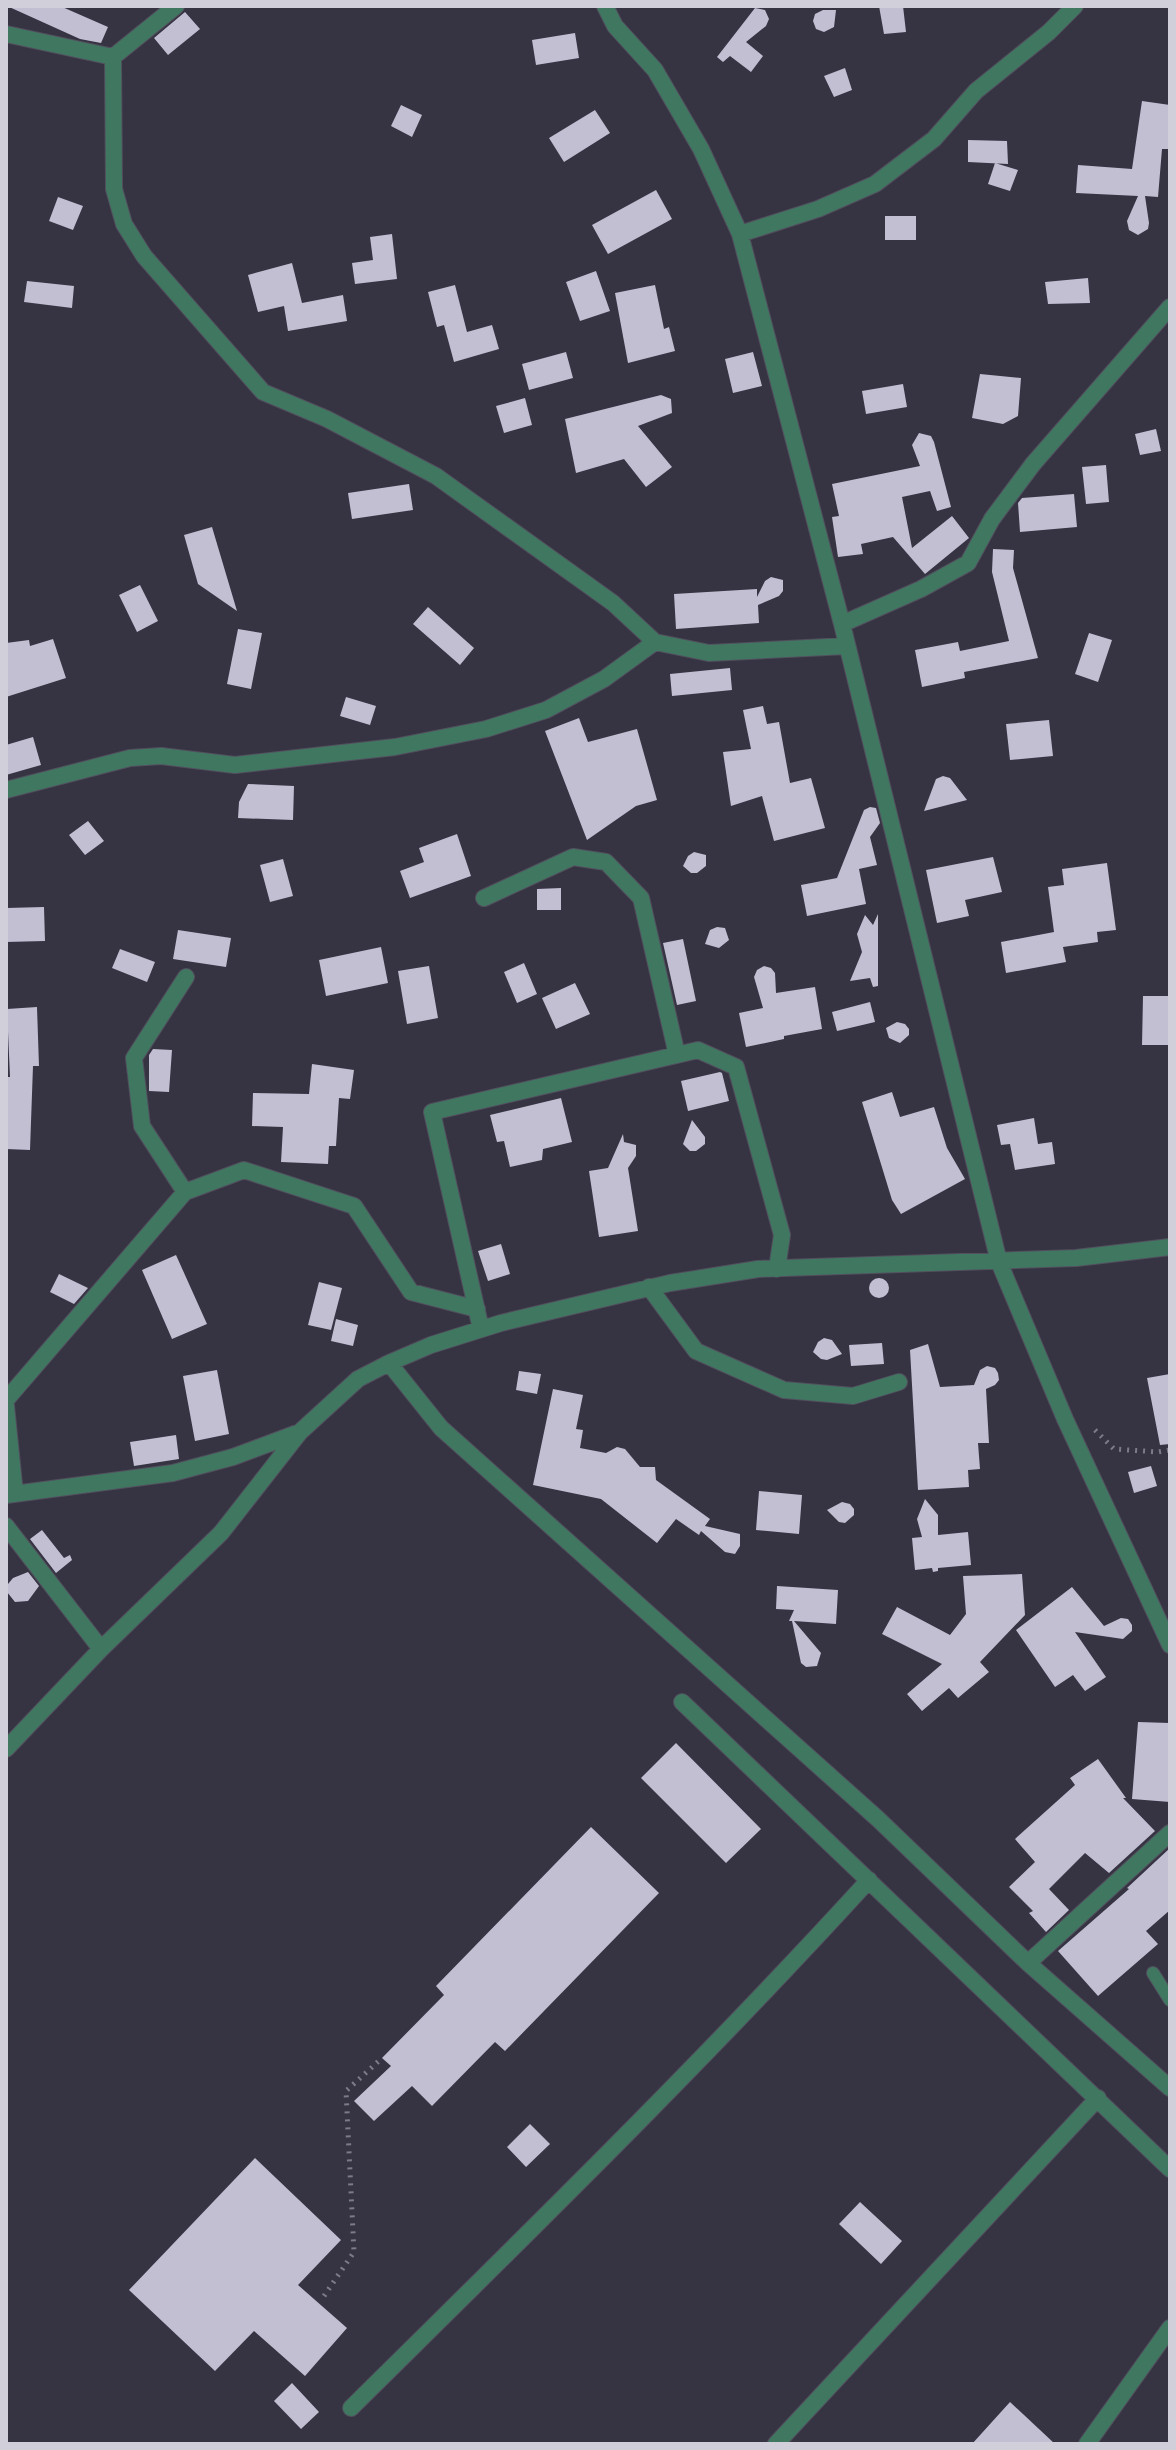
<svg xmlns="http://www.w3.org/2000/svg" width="1176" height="2450" font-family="Signika,sans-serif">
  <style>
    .building { fill: #c2bfd3 }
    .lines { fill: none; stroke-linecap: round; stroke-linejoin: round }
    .service-casing { stroke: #524f5e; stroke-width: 14 }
    .minor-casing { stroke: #524f5e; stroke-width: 18 }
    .path { stroke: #7d7b88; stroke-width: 5; stroke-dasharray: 2 6; stroke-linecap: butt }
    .service { stroke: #407761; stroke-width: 12 }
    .minor { stroke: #407761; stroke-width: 16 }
  </style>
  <rect width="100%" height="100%" fill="#363343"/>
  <path class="building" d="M7 6H60L108 27 101 43 80 39Z
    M879 6H903L906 32 884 34Z
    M755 8 765 10 769 19 766 26 746 42 763 56 751 72 730 56 723 62 717 57Z
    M823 10H836L834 27 824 32 816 29 813 21 815 14Z
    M185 12 200 29 168 55 154 38Z
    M575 33 579 58 536 65 532 40Z
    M845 68 852 90 834 97 824 76Z
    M1142 101 1170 105V149H1162L1158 197 1145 196 1149 223 1148 229 1138 235 1129 230 1127 221 1138 196 1076 193 1078 165 1132 169Z
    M401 105 422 115 412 137 391 126Z
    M595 110 610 133 564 162 549 138Z
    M968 140 1007 141 1008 164 968 162Z
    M995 163 1018 170 1010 191 988 184Z
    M656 190 672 219 608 254 592 225Z
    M58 197 83 206 73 230 49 221Z
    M885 216H916V240H885Z
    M392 234 397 279 355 284 352 263 373 260 370 237Z
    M292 263 302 303 343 295 347 321 288 331 284 306 258 312 248 275Z
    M596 271 610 311 580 321 566 282Z
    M1088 278 1090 303 1048 304 1045 282Z
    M27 281 74 286 72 308 24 302Z
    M455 285 467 332 492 325 499 349 454 362 444 325 437 327 428 292Z
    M655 285 664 329 669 327 675 351 628 363 615 293Z
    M566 352 573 378 529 390 522 364Z
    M753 352 762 386 733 393 725 359Z
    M980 374 1021 378 1018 416 1003 424 972 418Z
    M903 384 907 407 866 414 862 391Z
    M661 395 671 399 672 413 638 426 672 467 646 487 624 459 576 473 565 419Z
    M525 398 532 425 504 433 496 406Z
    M1156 429 1161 451 1140 455 1135 434Z
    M919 433 931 436 934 442 951 507 937 511 930 491 902 497 912 548 952 516 969 538 925 574 893 537 861 544 863 554 838 557 832 517 839 516 832 484 920 466 912 445Z
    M1106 465 1109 502 1086 504 1082 467Z
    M409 484 413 510 352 519 348 493Z
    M1074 494 1077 527 1020 532 1018 503 1022 498Z
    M212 527 237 611 198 584 184 535Z
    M993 549 1014 550 1013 568 1038 658 964 672 965 678 922 687 915 650 958 642 960 651 1009 641 992 572Z
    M771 577 783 580V591L779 596 758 605 759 623 676 629 674 594 757 589V597L765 581Z
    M140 585 158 621 137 632 119 595Z
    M428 607 474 648 460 665 413 624Z
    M238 629 262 633 251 689 227 684Z
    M1089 633 1112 640 1098 682 1075 674Z
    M53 639 66 678 6 697V643L29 640 30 646Z
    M730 668 732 690 672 696 670 674Z
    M346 697 376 706 370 725 340 716Z
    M763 706 767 724 779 722 790 783 811 778 825 828 774 841 762 796 731 806 723 752 751 749 743 710Z
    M579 718 588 742 637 729 657 800 636 806 587 840 545 731Z
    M1049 720 1053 756 1010 760 1006 724Z
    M33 737 41 765 6 775V745Z
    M943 776 950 778 967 800 924 811 936 779Z
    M248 784 294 786 293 820 238 818 239 802Z
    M870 807 876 808 880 823 870 837 877 865 859 869 866 904 807 916 801 885 837 878 864 810Z
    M88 821 104 841 85 855 69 835Z
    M457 834 471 876 410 898 400 871 424 862 419 848Z
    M694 852 706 855V866L697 873H691L683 866 688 856Z
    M993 857 1002 892 965 900 969 916 937 923 926 870Z
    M283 859 293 896 270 902 260 865Z
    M1107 863 1116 930 1097 932 1098 942 1063 947 1066 962 1006 973 1001 942 1054 932 1048 887 1064 885 1062 869Z
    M561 888V910H537V889Z
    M44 907 45 941 6 942V908Z
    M878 914V986L873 987 870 978 850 981 862 952 857 934 865 915 873 925Z
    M717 927 725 928 729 940 719 948 705 944 710 930Z
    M178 930 231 938 226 967 173 959Z
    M683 939 696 1001 677 1005 663 943Z
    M381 947 388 983 326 996 319 960Z
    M120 949 155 962 147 982 112 968Z
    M524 963 537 994 517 1003 504 972Z
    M429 966 438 1018 407 1024 398 971Z
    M764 966 771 968 775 973 776 993 815 987 822 1029 784 1036V1039L746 1047 739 1013 763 1008 754 977 757 970Z
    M575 983 590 1014 556 1029 542 998Z
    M1143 996H1170V1045H1142Z
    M870 1002 875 1022 837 1031 832 1012Z
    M37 1007 39 1066H33L30 1150 6 1149 7 1077H10L7 1009Z
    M897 1022 905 1024 909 1029V1035L900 1043 889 1038 886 1028Z
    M153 1049 172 1050 169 1092 149 1091V1055Z
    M312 1064 354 1070 350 1099 339 1098 336 1146H329L328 1164 281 1162 283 1127 252 1126 253 1093 309 1094Z
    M720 1072 722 1073 729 1101 688 1111 681 1081Z
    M892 1092 900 1117 934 1107 947 1148 965 1179 901 1214 892 1200 862 1102Z
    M561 1098 572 1142 543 1149 542 1160 510 1167 504 1141 497 1142 490 1115Z
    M1034 1118 1038 1144 1052 1142 1055 1164 1015 1170 1010 1144 1001 1145 997 1125Z
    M692 1120 705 1137V1144L696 1151H690L683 1144Z
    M623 1134 624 1142 636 1145V1156L628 1168 638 1231 599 1237 589 1171 608 1168Z
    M501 1244 510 1274 488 1281 478 1251Z
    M176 1255 207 1324 172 1339 142 1270Z
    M59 1274 88 1288 74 1304 50 1292Z
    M869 1288a10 10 0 1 1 20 0a10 10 0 1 1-20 0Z
    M319 1282 342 1288 331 1330 308 1325Z
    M336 1319 358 1325 353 1346 331 1341Z
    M824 1338 832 1340 842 1354 827 1360 821 1359 813 1352 818 1342Z
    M882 1343 884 1364 851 1366 849 1345Z
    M928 1344 940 1387 974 1385 980 1370 987 1366 995 1368 998 1373 999 1380 995 1385 986 1389 989 1443H978L980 1469 968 1470 969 1487 918 1490 910 1350Z
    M217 1370 229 1434 195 1441 183 1376Z
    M519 1371 541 1374 537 1394 516 1390Z
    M1170 1374V1444L1160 1445 1147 1378Z
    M553 1389 583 1395 576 1429 583 1430 580 1448 606 1453 617 1447 625 1449 640 1467H655L656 1480 710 1519 705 1526 740 1534V1546L735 1554 725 1552 701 1531 699 1535 676 1519 657 1543 601 1499 533 1485Z
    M176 1435 179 1459 134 1466 130 1442Z
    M1151 1466 1157 1486 1134 1493 1128 1472Z
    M759 1491 802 1495 799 1534 756 1530Z
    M925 1499 938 1515V1535L968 1532 971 1565 938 1568V1571L933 1572 932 1568 915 1570 912 1538 922 1537 917 1519Z
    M842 1502 850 1504 854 1509V1515L845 1523 839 1522 827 1510Z
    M42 1530 64 1558 70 1555 72 1560 56 1573 30 1539Z
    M28 1572 39 1586 28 1601 15 1602 7 1592 8 1584 13 1578Z
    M1022 1574 1025 1615 980 1662 989 1672 958 1698 949 1688 922 1711 907 1694 942 1664 882 1634 897 1607 950 1635 966 1614 963 1576Z
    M777 1586 838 1590 836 1624 794 1621 821 1653 817 1666 806 1667 801 1663 792 1621H789L794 1610 776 1609Z
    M1072 1587 1104 1626 1121 1618 1128 1619 1132 1625V1631L1123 1639 1075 1632 1106 1677 1085 1691 1073 1675 1055 1687 1016 1630Z
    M1138 1722 1170 1723V1802L1132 1799Z
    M676 1743 761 1829 726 1863 641 1778Z
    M1098 1759 1126 1798H1123L1155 1831 1109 1873 1085 1853 1049 1889 1069 1910 1046 1932 1029 1913 1033 1911 1009 1887 1035 1862 1015 1839 1075 1785 1070 1778Z
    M591 1827 659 1893 505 2051 495 2042 432 2106 412 2086 374 2121 354 2101 391 2066 382 2058 444 1995 436 1986Z
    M1170 1848V1910L1146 1931 1158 1944 1098 1996 1058 1951 1129 1889 1127 1888Z
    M530 2124 550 2144 526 2167 507 2147Z
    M255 2158 341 2240 298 2285 347 2328 305 2376 254 2331 215 2371 129 2290Z
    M860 2202 902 2241 881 2264 839 2224Z
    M292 2383 319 2412 301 2429 274 2401Z
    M1010 2402 1055 2444H972Z"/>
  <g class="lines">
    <defs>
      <path id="service" d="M1153 1973 1170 2000"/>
      <path id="minor" d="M605 6 615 26 655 70 701 149 740 234 842 624 999 1262 1065 1419 1170 1645
        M6 34 113 57
        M113 57 114 189 124 224 144 256 263 392 327 419 436 476 613 603 655 642
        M113 57 176 6
        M740 234 818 209 875 184 934 139 976 91 1049 32 1075 6
        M842 624 921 589 968 563 992 519 1033 464 1170 307
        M6 790 130 758 161 756 235 765 395 747 486 729 546 710 604 679 655 642 709 653 847 646
        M484 898 573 857 606 862 641 898 677 1055
        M185 1192 142 1126 134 1058 186 977
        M649 1287 696 1351 784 1390 853 1396 899 1382
        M481 1329 432 1112 698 1050 736 1067 782 1235 777 1269
        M389 1363 441 1428 878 1819 1028 1963 1170 2088
        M6 1400 185 1192 244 1170 354 1206 411 1292 477 1309
        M6 1406 15 1494
        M6 1495 173 1473 233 1457 300 1432
        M6 1526 101 1649
        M682 1702 1170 2169
        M6 1749 101 1649 221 1533 300 1432 358 1379 389 1363 431 1345 501 1323 670 1283 758 1269 1076 1258 1170 1247
        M1028 1963 1170 1833
        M351 2408C526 2235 703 2062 869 1880
        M776 2444 1098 2098
        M1087 2444 1170 2328"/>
    </defs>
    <use href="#service" class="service-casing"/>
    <use href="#minor" class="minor-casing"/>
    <path class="path" d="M1095 1430 1114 1449 1158 1452 1170 1450
      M324 2296 354 2252 346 2091 382 2058"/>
    <use href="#service" class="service"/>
    <use href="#minor" class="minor"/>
  </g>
  <rect width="1176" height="2450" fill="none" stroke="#d1d0da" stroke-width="16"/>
</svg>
